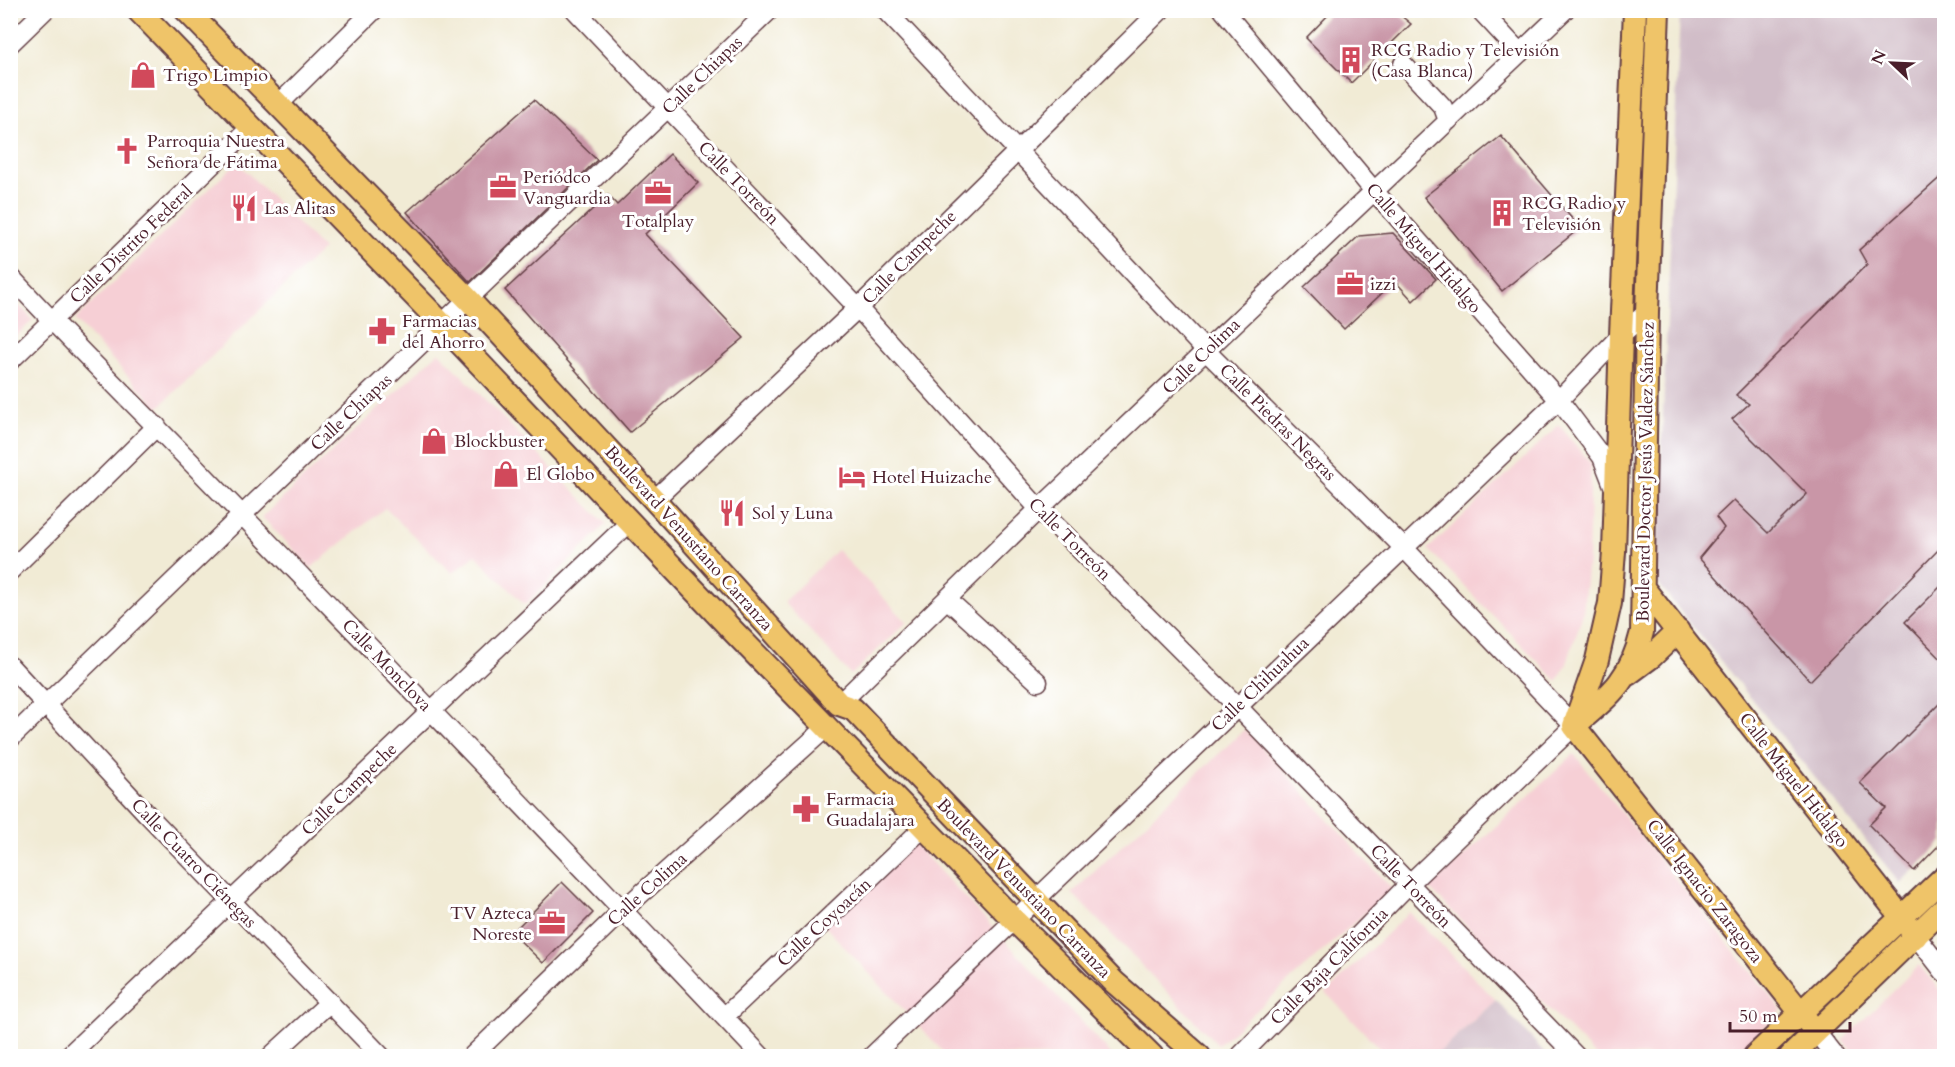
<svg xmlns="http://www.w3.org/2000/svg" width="1955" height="1067" font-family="Cardo,serif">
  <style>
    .built { fill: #f6cfd5 }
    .industrial { fill: #d1bdc8 }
    .building { fill: #c996a7 }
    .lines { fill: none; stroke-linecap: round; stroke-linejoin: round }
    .minor-casing { stroke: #633e44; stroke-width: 21 }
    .major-casing { stroke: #633e44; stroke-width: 26 }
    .minor { stroke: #fff; stroke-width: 18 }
    .major { stroke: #efc469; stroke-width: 22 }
    .labels { text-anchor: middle; stroke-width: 6; stroke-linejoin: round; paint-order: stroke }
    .poi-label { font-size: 18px; fill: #4a1f2b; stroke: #fff; text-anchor: start }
    .street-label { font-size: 18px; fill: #4a1f2b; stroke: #fff }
  </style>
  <rect width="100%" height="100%" fill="#fff"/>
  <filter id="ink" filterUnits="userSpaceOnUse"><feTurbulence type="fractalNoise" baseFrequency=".0167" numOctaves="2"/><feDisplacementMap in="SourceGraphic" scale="12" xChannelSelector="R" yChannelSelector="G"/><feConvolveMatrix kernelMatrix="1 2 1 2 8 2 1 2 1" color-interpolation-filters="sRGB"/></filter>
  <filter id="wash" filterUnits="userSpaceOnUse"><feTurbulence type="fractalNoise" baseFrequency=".008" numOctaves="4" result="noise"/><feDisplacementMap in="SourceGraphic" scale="24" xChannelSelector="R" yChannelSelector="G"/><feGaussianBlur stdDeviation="1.35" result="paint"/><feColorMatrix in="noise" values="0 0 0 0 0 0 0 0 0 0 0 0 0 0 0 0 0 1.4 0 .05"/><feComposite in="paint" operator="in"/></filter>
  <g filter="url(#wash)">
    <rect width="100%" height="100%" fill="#f1ebd5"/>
    <path class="built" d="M237 162 323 249 158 408 75 320Z
      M11 297 33 320 11 341Z
      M439 352 606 524 525 605 476 555 452 573 385 508 311 568 262 517Z
      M1559 425 1591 464 1588 558 1583 613 1567 664 1557 681 1428 549Z
      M837 550 907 622 851 675 783 602Z
      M1245 729 1392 889 1218 1045 1072 893Z
      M1574 754 1782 1010 1734 1056H1596L1429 888Z
      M907 836 1113 1056H947L821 922Z
      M1409 912 1496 1000 1435 1056H1387L1326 993Z
      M1919 965 1944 995V1056H1856L1843 1040Z"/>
    <path class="industrial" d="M1680 11H1944V840L1900 883 1656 581Z
      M1496 1000 1546 1054 1544 1056H1435Z"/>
    <g id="blocks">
      <path class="building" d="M1333 10H1394L1411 24 1351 83 1306 38Z
        M534 100 597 160 470 282 407 212Z
        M1501 136 1580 228 1502 291 1424 197Z
        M670 154 698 183 645 234 744 338 630 432 505 290 608 195 617 205Z
        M1944 174V544L1810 681 1699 558 1724 528 1716 517 1734 500 1768 533 1807 494 1732 419 1749 404 1736 395 1867 264 1859 250Z
        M1393 233 1436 279 1413 301 1395 281 1344 329 1304 287 1359 236Z
        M1944 583V662L1905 622Z
        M1944 699V840L1914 871 1869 825 1886 808 1860 783Z
        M562 882 593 913 543 963 512 933Z"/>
    </g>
  </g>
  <g filter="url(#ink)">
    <use href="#blocks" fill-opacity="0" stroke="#633e44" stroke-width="1.5"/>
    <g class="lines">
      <defs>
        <path id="minor" d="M575 10 858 308 1039 509 1237 706 1576 1056
          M885 10 1206 351 1403 547 1574 726 1409 884 1240 1056
          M1223 10 1374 191 1559 400 1602 457 1614 488
          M1480 10 1520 53
          M10 44 45 10
          M1403 64 1443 107 1448 121
          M278 105 374 10
          M10 276C77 349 147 416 215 487 398 676 581 865 761 1056
          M10 361 251 127
          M654 500 858 308 1161 10
          M10 571 157 426
          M947 599 1038 682
          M10 666 146 813 381 1056
          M839 704 1039 509 1565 10
          M10 739 242 515 770 10
          M1916 936 1944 972
          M724 1017 924 827
          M1816 1032 1835 1056
          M68 1056 630 522
          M271 1056 330 1002
          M472 1056 623 910 827 727
          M872 1056 1559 400 1621 335 1647 312"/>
        <path id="major" d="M138 10 443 325 735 633 1015 921 1152 1056
          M186 10 469 300 660 506 839 704 853 709 1114 982 1199 1056
          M1644 589 1916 936
          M1628 674 1651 657 1678 631
          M1575 723 1597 660 1610 603 1614 552 1621 335 1635 10
          M1574 726C1609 696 1631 680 1642 632L1647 312 1658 10
          M1574 726 1816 1032
          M1755 1056 1944 877
          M1791 1056 1944 908"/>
      </defs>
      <use href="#minor" class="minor-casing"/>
      <use href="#major" class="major-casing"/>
      <use href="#minor" class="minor"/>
      <use href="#major" class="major"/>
    </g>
  </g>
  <defs>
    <symbol id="building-bare" viewBox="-9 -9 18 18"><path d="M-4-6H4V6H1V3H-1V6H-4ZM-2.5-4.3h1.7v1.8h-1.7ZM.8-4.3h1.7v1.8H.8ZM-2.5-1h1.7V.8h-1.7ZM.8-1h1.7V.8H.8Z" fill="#d1495b" stroke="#fff" stroke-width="2.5" paint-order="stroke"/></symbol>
    <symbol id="shop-bare" viewBox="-9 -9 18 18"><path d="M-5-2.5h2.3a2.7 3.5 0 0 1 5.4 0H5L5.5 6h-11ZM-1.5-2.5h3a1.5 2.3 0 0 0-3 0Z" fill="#d1495b" stroke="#fff" stroke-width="2.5" paint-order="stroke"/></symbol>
    <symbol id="church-bare" viewBox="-9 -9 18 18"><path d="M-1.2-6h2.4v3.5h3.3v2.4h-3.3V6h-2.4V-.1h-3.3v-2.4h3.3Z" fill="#d1495b" stroke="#fff" stroke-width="2.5" paint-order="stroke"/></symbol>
    <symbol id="office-bare" viewBox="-9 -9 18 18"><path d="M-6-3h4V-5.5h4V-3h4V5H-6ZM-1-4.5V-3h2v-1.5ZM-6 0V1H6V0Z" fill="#d1495b" stroke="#fff" stroke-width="2.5" paint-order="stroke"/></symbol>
    <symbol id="restaurant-bare" viewBox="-9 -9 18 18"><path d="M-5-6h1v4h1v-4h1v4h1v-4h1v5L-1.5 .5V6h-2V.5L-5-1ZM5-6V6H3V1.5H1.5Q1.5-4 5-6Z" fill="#d1495b" stroke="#fff" stroke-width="2.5" paint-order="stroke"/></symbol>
    <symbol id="pharmacy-bare" viewBox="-9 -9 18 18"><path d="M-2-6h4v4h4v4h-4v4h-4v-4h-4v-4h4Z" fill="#d1495b" stroke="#fff" stroke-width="2.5" paint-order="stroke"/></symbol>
    <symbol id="hotel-bare" viewBox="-9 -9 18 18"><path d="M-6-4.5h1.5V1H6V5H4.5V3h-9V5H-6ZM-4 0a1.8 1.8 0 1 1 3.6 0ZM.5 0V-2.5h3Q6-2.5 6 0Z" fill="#d1495b" stroke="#fff" stroke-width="2.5" paint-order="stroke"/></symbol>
  </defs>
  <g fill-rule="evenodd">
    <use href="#building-bare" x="1332" y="41" width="38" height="38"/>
    <use href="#shop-bare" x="124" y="56" width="38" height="38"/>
    <use href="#church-bare" x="108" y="132" width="38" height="38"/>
    <use href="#office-bare" x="484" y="168" width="38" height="38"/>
    <use href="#office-bare" x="639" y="174" width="38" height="38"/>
    <use href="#restaurant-bare" x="225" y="189" width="38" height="38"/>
    <use href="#building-bare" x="1483" y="194" width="38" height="38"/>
    <use href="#office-bare" x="1331" y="265" width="38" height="38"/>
    <use href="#pharmacy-bare" x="363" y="312" width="38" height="38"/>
    <use href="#shop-bare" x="415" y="422" width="38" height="38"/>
    <use href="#shop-bare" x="487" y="455" width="38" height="38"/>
    <use href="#hotel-bare" x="833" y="458" width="38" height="38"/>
    <use href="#restaurant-bare" x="713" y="494" width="38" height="38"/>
    <use href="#pharmacy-bare" x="787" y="790" width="38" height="38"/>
    <use href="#office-bare" x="533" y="904" width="38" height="38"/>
  </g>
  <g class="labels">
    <g class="poi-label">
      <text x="1371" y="56">RCG Radio y Televisión<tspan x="1371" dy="21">(Casa Blanca)</tspan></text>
      <text x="163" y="81">Trigo Limpio</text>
      <text x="147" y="147">Parroquia Nuestra<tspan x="147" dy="21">Señora de Fátima</tspan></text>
      <text x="523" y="183">Periódco<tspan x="523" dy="21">Vanguardia</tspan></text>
      <text x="1522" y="209">RCG Radio y<tspan x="1522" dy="21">Televisión</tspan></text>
      <text x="264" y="214">Las Alitas</text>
      <text x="658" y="227" text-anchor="middle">Totalplay</text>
      <text x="1370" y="290">izzi</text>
      <text x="402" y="327">Farmacias<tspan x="402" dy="21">del Ahorro</tspan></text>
      <text x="454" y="447">Blockbuster</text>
      <text x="526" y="480">El Globo</text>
      <text x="872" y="483">Hotel Huizache</text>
      <text x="752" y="519">Sol y Luna</text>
      <text x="826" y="805">Farmacia<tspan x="826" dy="21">Guadalajara</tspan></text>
      <text x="532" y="919" text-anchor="end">TV Azteca<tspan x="532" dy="21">Noreste</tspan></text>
    </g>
    <g class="street-label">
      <text transform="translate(702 75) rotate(-44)" y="6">Calle Chiapas</text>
      <text transform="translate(739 183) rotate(46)" y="6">Calle Torreón</text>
      <text transform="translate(131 244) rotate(-44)" y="6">Calle Distrito Federal</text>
      <text transform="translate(1424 248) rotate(49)" y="6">Calle Miguel Hidalgo</text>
      <text transform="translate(909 257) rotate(-45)" y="6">Calle Campeche</text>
      <text transform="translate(1201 356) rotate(-44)" y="6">Calle Colima</text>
      <text transform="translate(351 412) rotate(-43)" y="6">Calle Chiapas</text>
      <text transform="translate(1278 422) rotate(45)" y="6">Calle Piedras Negras</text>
      <text transform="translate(1645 472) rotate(-89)" y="6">Boulevard Doctor Jesús Valdez Sánchez</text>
      <text transform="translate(689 538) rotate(48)" y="6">Boulevard Venustiano Carranza</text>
      <text transform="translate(1070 539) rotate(45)" y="6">Calle Torreón</text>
      <text transform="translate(387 665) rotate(46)" y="6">Calle Monclova</text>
      <text transform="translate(1260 684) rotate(-44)" y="6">Calle Chihuahua</text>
      <text transform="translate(1794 780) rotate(52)" y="6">Calle Miguel Hidalgo</text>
      <text transform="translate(349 789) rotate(-44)" y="6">Calle Campeche</text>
      <text transform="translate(194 863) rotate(46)" y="6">Calle Cuatro Ciénegas</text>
      <text transform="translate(1411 886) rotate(46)" y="6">Calle Torreón</text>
      <text transform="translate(1024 888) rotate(46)" y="6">Boulevard Venustiano Carranza</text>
      <text transform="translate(647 889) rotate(-42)" y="6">Calle Colima</text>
      <text transform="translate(1705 891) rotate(52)" y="6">Calle Ignacio Zaragoza</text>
      <text transform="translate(824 922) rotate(-43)" y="6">Calle Coyoacán</text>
      <text transform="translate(1329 966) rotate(-45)" y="6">Calle Baja California</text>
    </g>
  </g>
  <rect width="1955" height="1067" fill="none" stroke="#fff" stroke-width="36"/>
  <g transform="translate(1892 63) rotate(293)" stroke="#ffffff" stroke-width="4.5" paint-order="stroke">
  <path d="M0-4.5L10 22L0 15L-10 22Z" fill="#4a1f2b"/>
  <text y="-9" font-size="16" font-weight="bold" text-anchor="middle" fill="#4a1f2b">N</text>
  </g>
  <path d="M1730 1022v9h120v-9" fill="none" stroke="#4a1f2b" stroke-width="3"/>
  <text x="1739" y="1022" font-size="18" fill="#4a1f2b" stroke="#ffffff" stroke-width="4.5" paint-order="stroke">50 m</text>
</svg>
